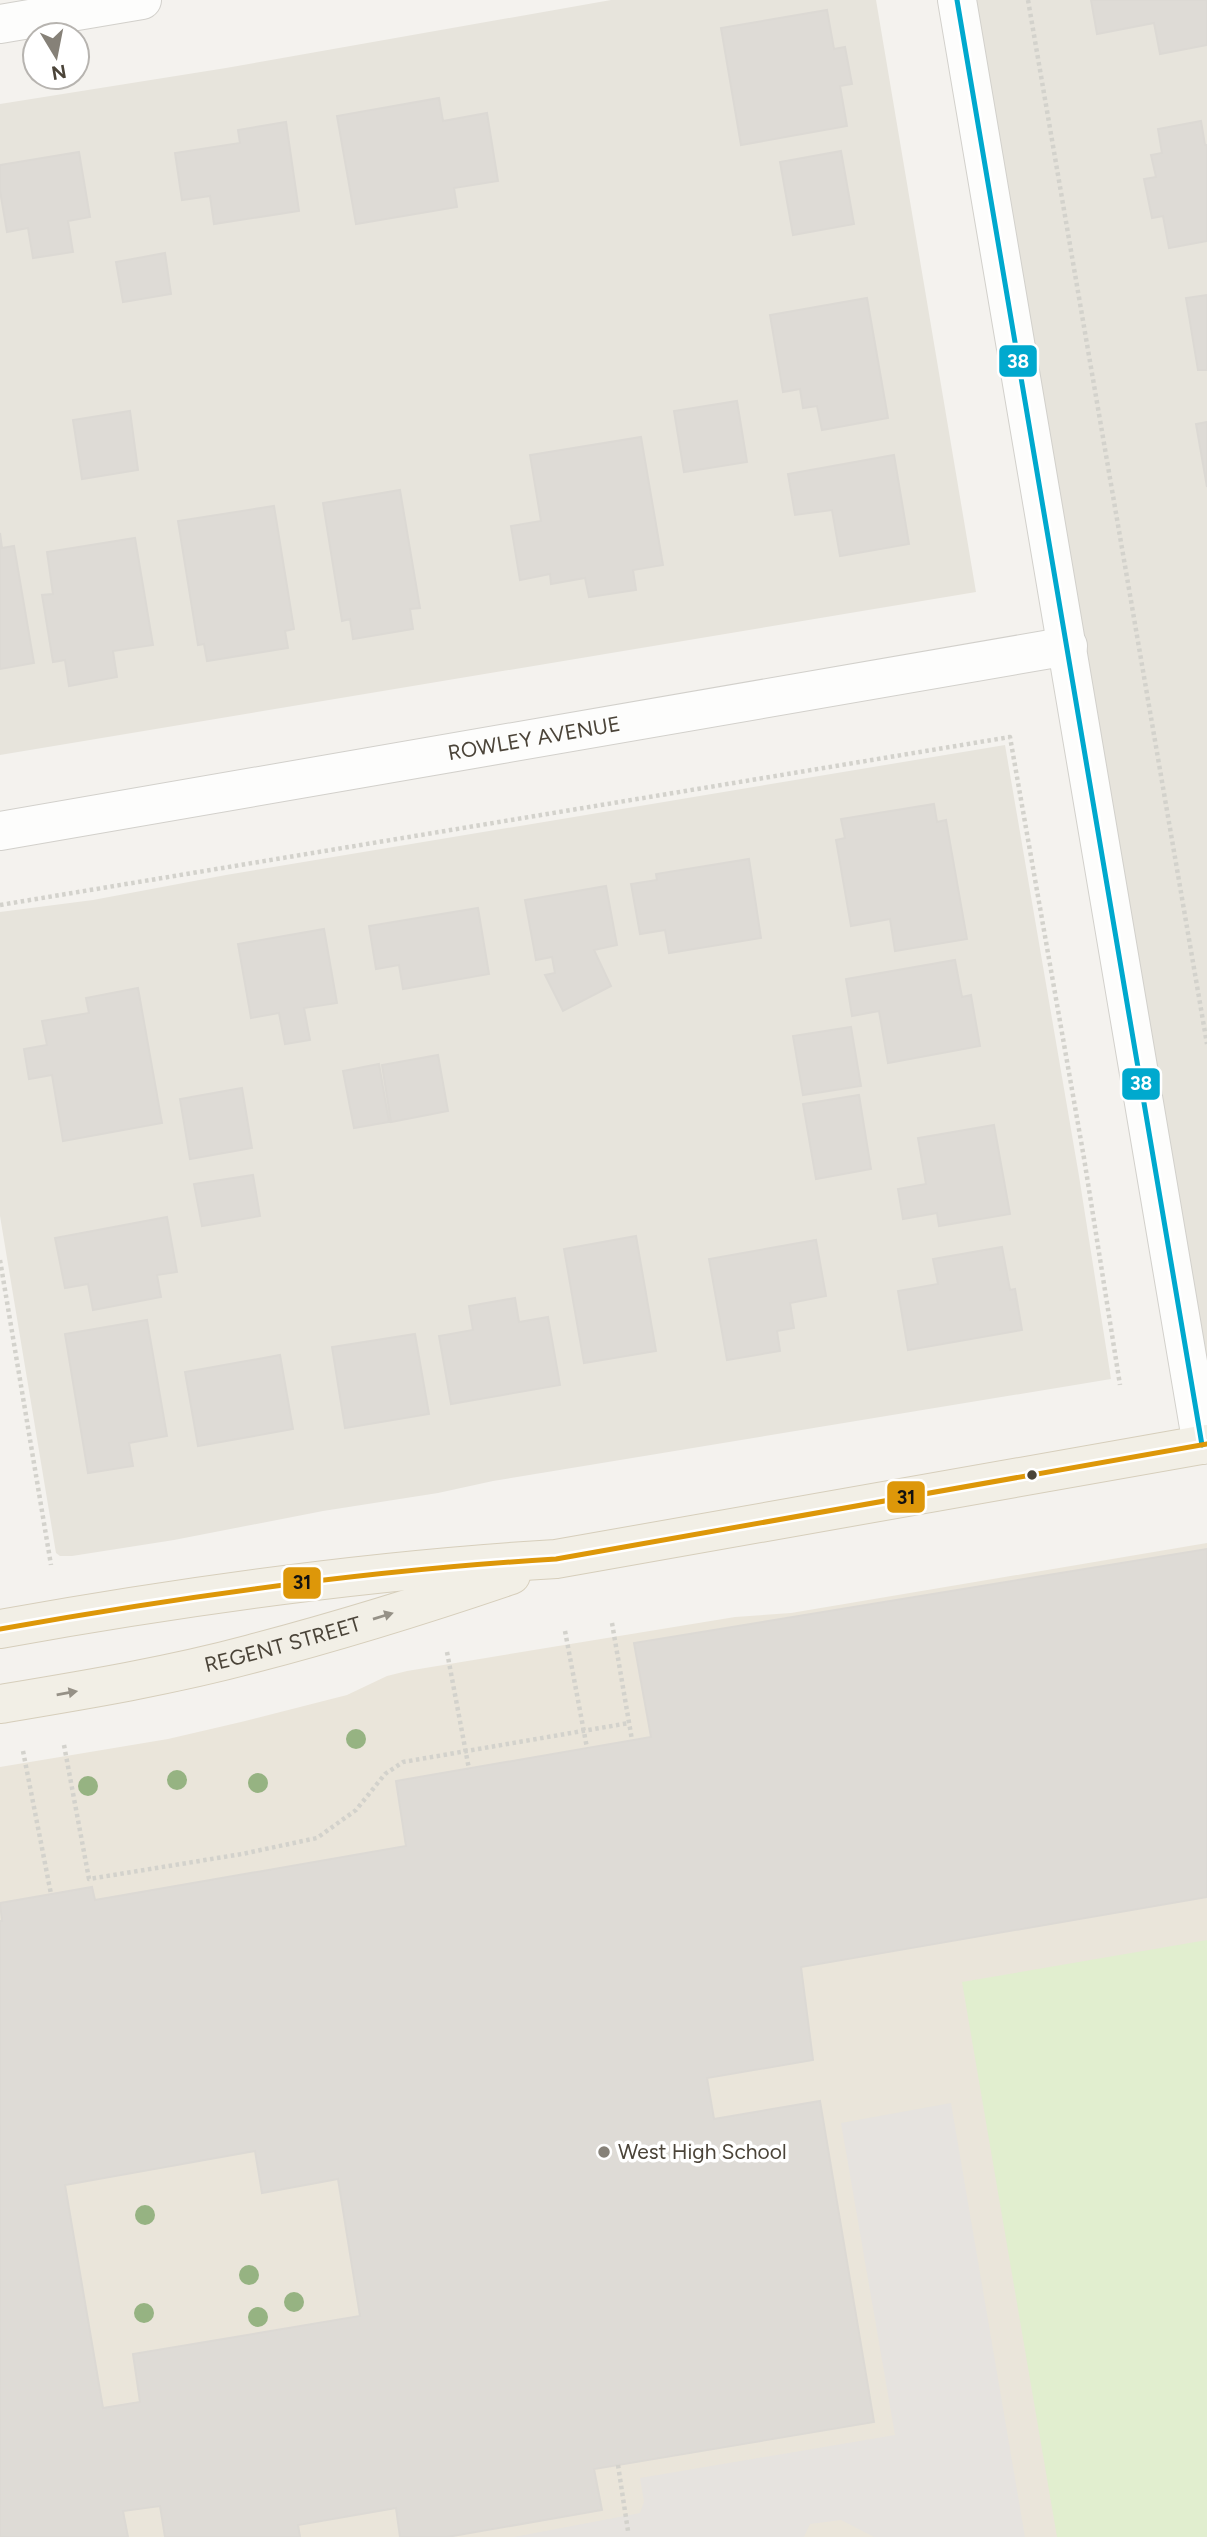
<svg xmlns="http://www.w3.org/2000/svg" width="1207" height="2537" font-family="Figtree,sans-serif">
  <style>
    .residential { fill: #e7e4dc }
    .education { fill: #eae5da }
    .green { fill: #e1eecf }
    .parking { fill: #e6e3df }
    .building { fill: #dedbd6; stroke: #dcd9d4; stroke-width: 2; fill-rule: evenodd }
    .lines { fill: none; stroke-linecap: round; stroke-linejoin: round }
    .minor-casing { stroke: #d2d0cb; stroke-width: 40 }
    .major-casing { stroke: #d6cebb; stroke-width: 40 }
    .path { stroke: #d3d2cc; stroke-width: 4.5; stroke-dasharray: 3.5 3.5; stroke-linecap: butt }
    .minor { stroke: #fdfdfc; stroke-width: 38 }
    .major { stroke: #f2efe6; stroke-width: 38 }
    .path-bridge { stroke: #d3d2cc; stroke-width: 4.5; stroke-dasharray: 3.5 3.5; stroke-linecap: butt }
    .bus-1-casing { stroke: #fff; stroke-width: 10 }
    .bus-2-casing { stroke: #fff; stroke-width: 10 }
    .bus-1 { stroke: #00a9ce; stroke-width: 5 }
    .bus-2 { stroke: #dd9709; stroke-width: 5 }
    .tree { fill: #96b382 }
    .oneway { fill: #969187 }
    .bus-dot { fill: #4b4439; stroke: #fff; stroke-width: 2.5 }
    .poi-dot { fill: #868178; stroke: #fff; stroke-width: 2.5 }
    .labels { text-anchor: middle; stroke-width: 7; stroke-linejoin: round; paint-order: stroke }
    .street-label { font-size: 21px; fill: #4b4439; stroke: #fff }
    .poi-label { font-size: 21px; fill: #4b4439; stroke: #fff; text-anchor: start }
    .line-badge { stroke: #fff; stroke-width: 2.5 }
    .badge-label { font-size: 19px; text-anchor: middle; font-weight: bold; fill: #fff }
    .pale-badge-label { font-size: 19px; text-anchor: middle; font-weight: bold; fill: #111 }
  </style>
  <rect width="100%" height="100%" fill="#f4f2ee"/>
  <path class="residential" d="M611 0H876L976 592 0 755V104L226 68Z
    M957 0H1207V1444Z
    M1005 745 1079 1176 1111 1379 493 1481 438 1493 323 1511 174 1540 72 1556H60L56 1553 0 1216V912L93 900 226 875Z"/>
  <path class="education" d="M1207 1543V2537H0V1767L168 1739 241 1722 347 1695 387 1676 407 1671 735 1617 791 1613Z"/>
  <path class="green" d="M1207 1940V2537H1057L962 1982Z"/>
  <path class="parking" d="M951 2103 1025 2537H874L841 2520 810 2524 804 2537H514L640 2513 644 2502 640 2478 895 2435 841 2123Z"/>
  <path class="building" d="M1091 0H1207V45L1160 54 1154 23 1097 34Z
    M827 10 834 49 845 47 852 84 840 86 847 126 741 145 721 28Z
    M439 98 443 121 487 113 498 181 454 188 457 207 356 224 337 116Z
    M1201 121 1205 145H1207V241L1169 248 1163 216 1152 218 1144 179 1156 177 1151 155 1162 153 1158 129Z
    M286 122 299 211 214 224 210 196 182 200 175 153 240 143 238 130Z
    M841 151 854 224 793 235 780 162Z
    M79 152 90 217 68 221 73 252 33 258 28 228 7 232 0 191V165Z
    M165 253 171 294 123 302 116 262Z
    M1207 295V370H1198L1186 298Z
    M867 298 888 418 822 430 817 406 803 408 800 389 783 392 770 315Z
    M737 401 747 462 684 472 674 411Z
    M130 411 138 470 82 479 73 420Z
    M1207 422V487L1196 424Z
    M641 437 663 565 633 570 636 590 589 597 585 578 551 584 550 574 520 580 511 526 541 521 530 455Z
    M894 455 909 544 840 556 832 510 795 515 788 474Z
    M400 490 420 608 410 609 413 629 353 639 350 619 342 621 323 503Z
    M274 506 294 629 285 631 288 648 207 661 204 644 198 645 178 521Z
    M0 533 2 548 14 546 34 663 0 669Z
    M135 538 153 645 113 651 117 677 69 686 65 660 53 662 42 595 53 594 47 552Z
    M934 804 937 822 946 820 967 939 895 951 890 919 851 926 836 840 845 838 841 819Z
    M749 859 761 938 669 953 665 930 640 934 631 884 657 880 656 874Z
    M606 886 617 945 594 950 611 986 563 1011 545 975 555 973 552 957 536 960 525 900Z
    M478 908 489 974 403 989 399 965 376 969 369 926Z
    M324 929 337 1003 304 1008 310 1040 285 1044 279 1013 251 1018 238 944Z
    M955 960 962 997 971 995 980 1046 888 1063 879 1011 852 1016 846 979Z
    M138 988 162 1123 63 1141 52 1075 29 1079 24 1049 47 1045 42 1021 89 1013 86 998Z
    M851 1027 861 1086 803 1095 793 1036Z
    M438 1055 448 1111 391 1122 382 1065Z
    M379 1064 389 1122 354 1128 343 1071Z
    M242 1088 252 1148 190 1159 180 1099Z
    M859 1095 871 1169 816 1179 803 1104Z
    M994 1125 1010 1214 939 1226 937 1213 903 1219 898 1189 926 1184 918 1138Z
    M253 1175 260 1216 202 1226 194 1184Z
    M167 1217 177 1272 157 1275 161 1297 93 1310 88 1284 65 1288 55 1238Z
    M636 1236 656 1351 584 1363 564 1249Z
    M816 1240 826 1296 790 1303 794 1328 777 1331 780 1351 727 1360 709 1259Z
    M1002 1247 1010 1290 1015 1289 1022 1330 908 1350 898 1291 938 1284 933 1259Z
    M515 1298 519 1322 548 1317 560 1385 451 1404 439 1336 473 1330 469 1306Z
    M147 1320 167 1436 129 1443 133 1466 88 1473 65 1334Z
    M415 1334 429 1414 345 1428 332 1347Z
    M280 1355 293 1429 198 1446 185 1372Z
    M1207 1549V1897L801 1967 813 2060 707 2078 714 2119 820 2101 874 2422 594 2469 602 2510 447 2537H400L396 2508 298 2525 300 2537H165L160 2506 123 2511 128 2537H0V1921H2L0 1903 92 1887 95 1900 406 1846 396 1781 651 1737 634 1643ZM255 2151 262 2193 338 2179 360 2316 133 2354 140 2402 103 2408 65 2185Z"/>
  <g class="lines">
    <defs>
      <g id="minor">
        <path d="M957 0 1202 1445"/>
        <path d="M0 24 142 0"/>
        <path id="s1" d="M0 831 1068 646"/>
      </g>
      <g id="major">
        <path d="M0 1629C184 1596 369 1570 556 1559L1207 1444"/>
        <path id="s2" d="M0 1704C84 1690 169 1676 251 1654 339 1631 426 1604 511 1575"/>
      </g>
    </defs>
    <use href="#minor" class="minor-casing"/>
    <use href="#major" class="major-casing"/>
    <path class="path" d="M1028 0 1207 1044
      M0 905 1010 737 1084 1158 1120 1385
      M0 1260 51 1565
      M612 1623 632 1740
      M64 1745 89 1879 242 1854 317 1838 356 1810 385 1774 403 1762 629 1723
      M23 1751 51 1894
      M618 2465 628 2531"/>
    <use href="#minor" class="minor"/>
    <use href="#major" class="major"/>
    <path class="path-bridge" d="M565 1631 587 1748
      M447 1652 469 1769"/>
    <defs>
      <path id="bus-1" d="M957 0 1202 1445"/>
      <path id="bus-2" d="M0 1629C184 1596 369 1570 556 1559L1207 1444"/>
    </defs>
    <use href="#bus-1" class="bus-1-casing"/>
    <use href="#bus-2" class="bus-2-casing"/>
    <use href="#bus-1" class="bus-1"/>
    <use href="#bus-2" class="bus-2"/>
  </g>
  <g class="tree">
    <circle cx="356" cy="1739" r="10"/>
    <circle cx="177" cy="1780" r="10"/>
    <circle cx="258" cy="1783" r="10"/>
    <circle cx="88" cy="1786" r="10"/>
    <circle cx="145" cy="2215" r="10"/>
    <circle cx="249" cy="2275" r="10"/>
    <circle cx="294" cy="2302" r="10"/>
    <circle cx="144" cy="2313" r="10"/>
    <circle cx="258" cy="2317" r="10"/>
  </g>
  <defs><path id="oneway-solid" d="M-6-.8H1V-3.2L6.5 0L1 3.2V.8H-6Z" transform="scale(1.75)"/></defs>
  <g class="oneway">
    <use href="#oneway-solid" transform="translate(383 1616) rotate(-17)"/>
    <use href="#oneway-solid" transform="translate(67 1693) rotate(-10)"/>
  </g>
  <circle class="bus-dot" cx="1032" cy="1475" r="6"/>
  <circle class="poi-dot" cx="604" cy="2152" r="7"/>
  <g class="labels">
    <g class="street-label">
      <text dy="7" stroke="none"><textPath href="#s1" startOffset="542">ROWLEY AVENUE</textPath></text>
      <text dy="7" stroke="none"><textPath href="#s2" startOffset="289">REGENT STREET</textPath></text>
    </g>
    <g class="poi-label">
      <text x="618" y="2159">West High School</text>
    </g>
  </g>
  <g class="line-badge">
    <rect x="998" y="344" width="40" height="34" rx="7" fill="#00a9ce"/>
    <rect x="1121" y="1067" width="40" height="34" rx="7" fill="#00a9ce"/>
    <rect x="886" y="1480" width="40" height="34" rx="7" fill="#dd9709"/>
    <rect x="282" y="1566" width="40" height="34" rx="7" fill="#dd9709"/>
  </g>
  <g class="badge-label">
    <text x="1018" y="368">38</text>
    <text x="1141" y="1090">38</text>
  </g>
  <g class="pale-badge-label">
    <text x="906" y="1504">31</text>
    <text x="302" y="1589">31</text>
  </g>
  <g transform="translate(56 56) rotate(170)"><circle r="33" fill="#ffffff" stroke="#b7b4b0" stroke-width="2"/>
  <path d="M0-5L12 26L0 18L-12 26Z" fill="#868178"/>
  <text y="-10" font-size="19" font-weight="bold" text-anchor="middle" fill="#4b4439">N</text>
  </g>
</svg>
